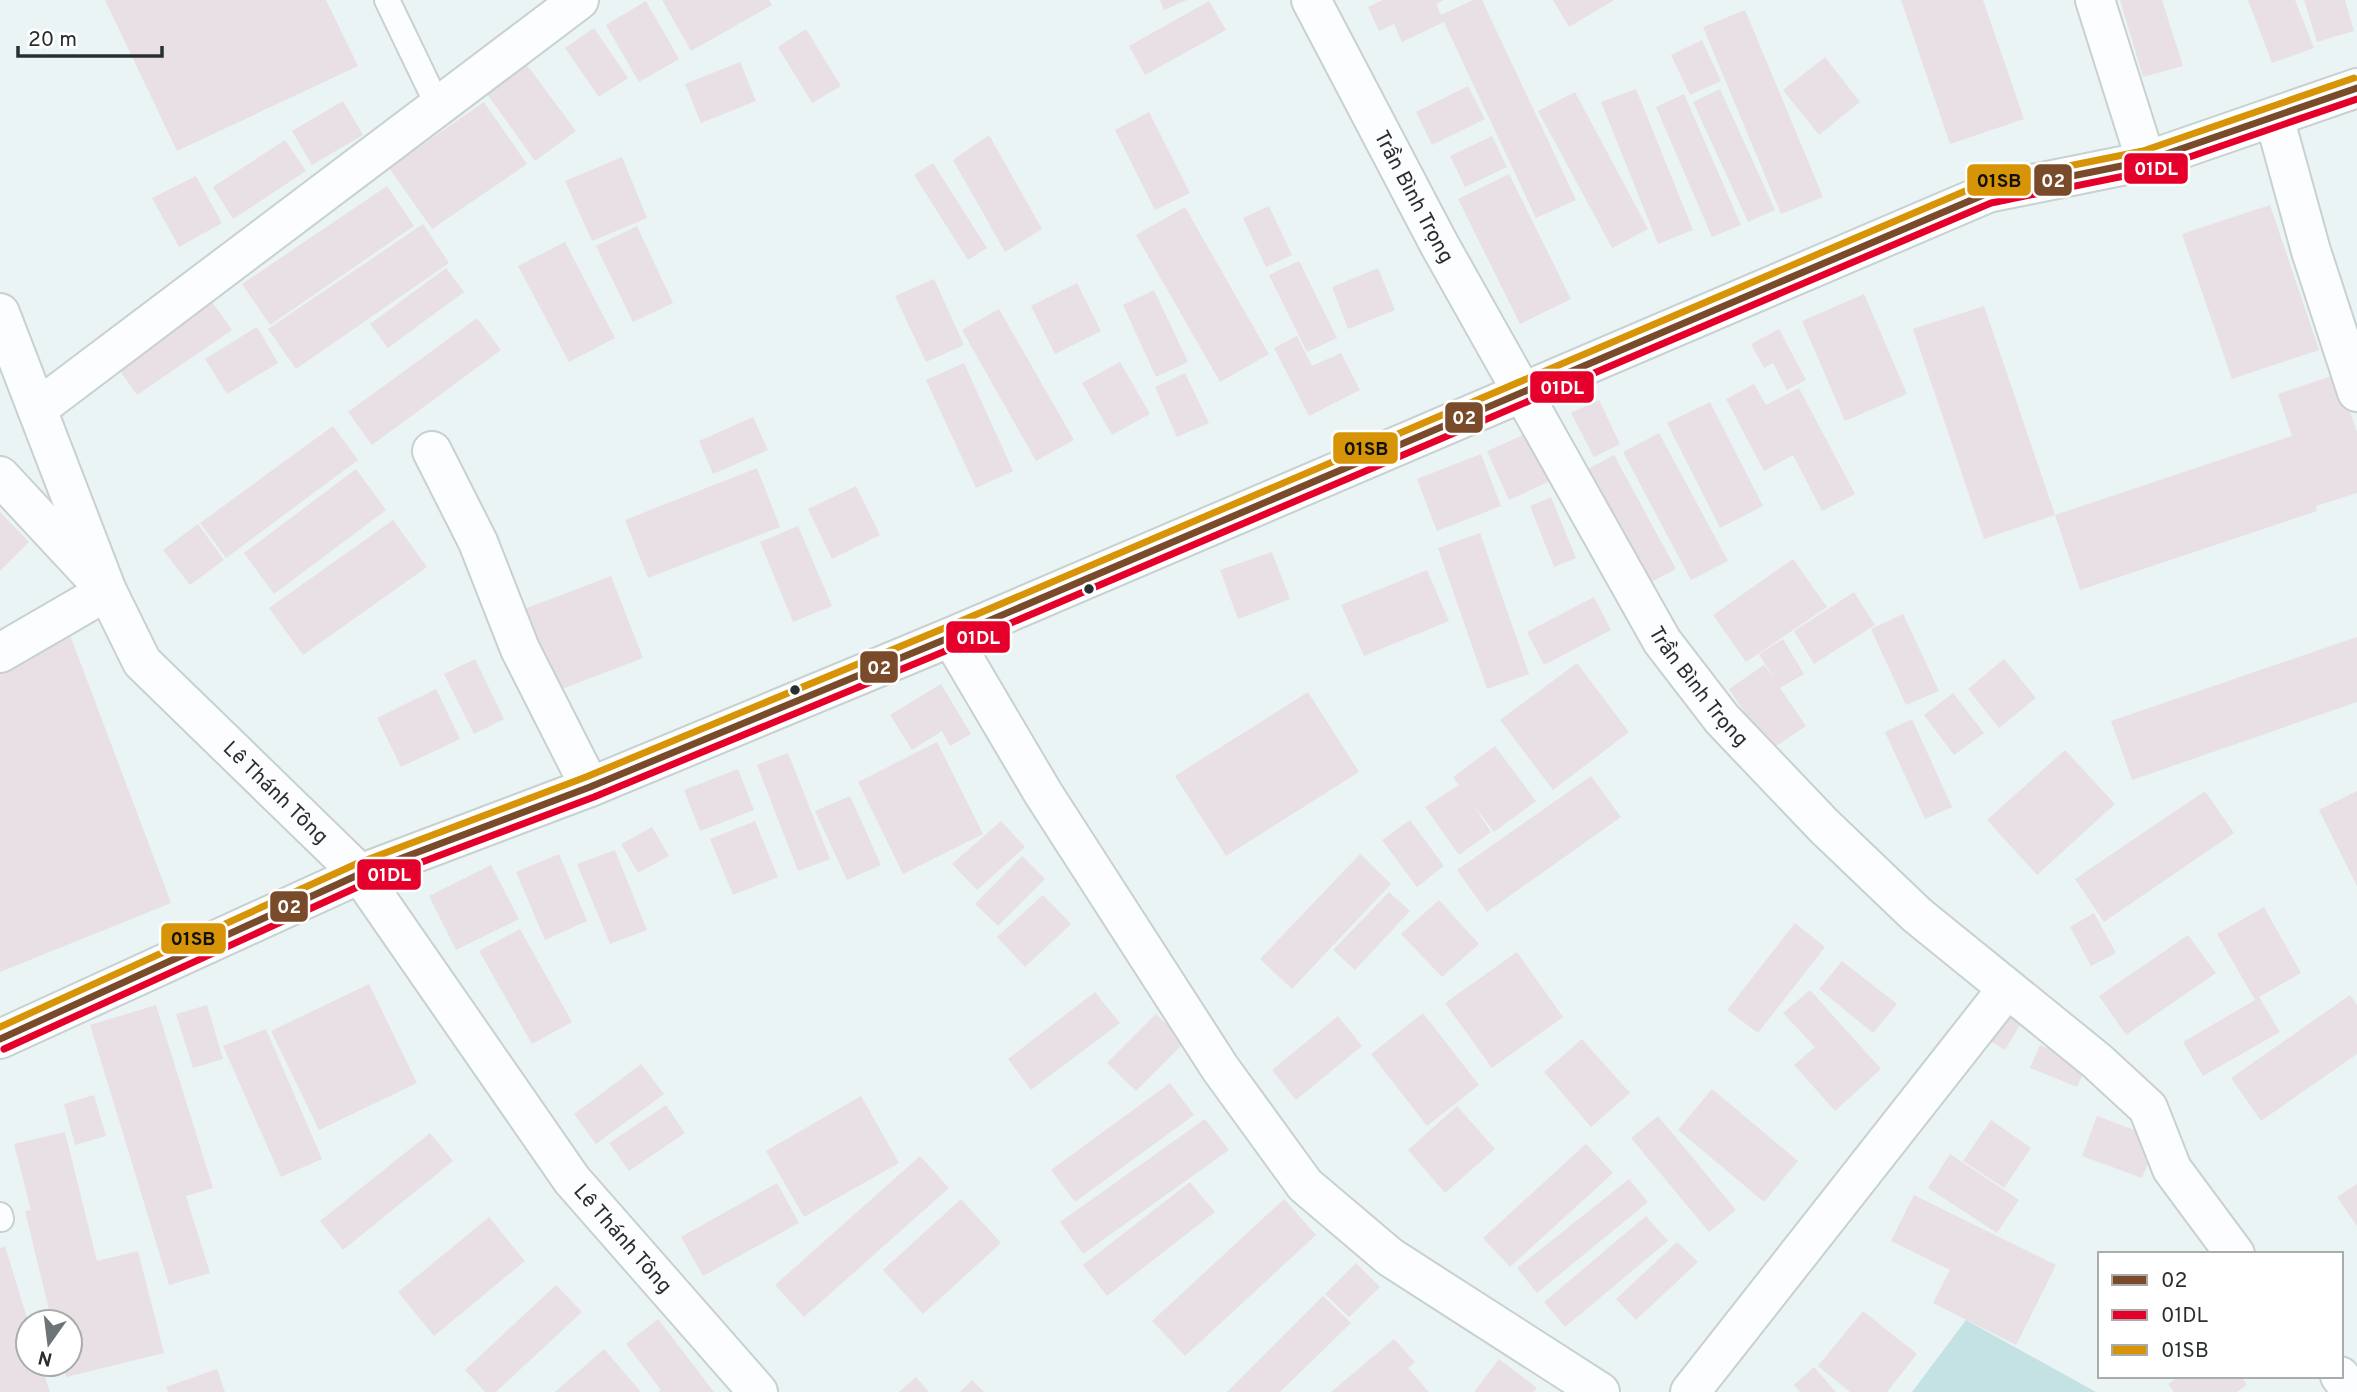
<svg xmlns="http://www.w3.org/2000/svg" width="2357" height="1392" font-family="Overpass,sans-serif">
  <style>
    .green { fill: #c4e2e4 }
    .building { fill: #e8e0e4 }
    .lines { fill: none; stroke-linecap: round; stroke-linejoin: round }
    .lane-casing { stroke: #c8d0d0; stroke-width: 28 }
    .street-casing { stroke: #c8d0d0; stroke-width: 42 }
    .secondary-casing { stroke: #c8d0d0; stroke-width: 42 }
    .primary-casing { stroke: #c8d0d0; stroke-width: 42 }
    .lane { stroke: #fcfdfe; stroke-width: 24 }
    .street { stroke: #fcfdfe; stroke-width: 38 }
    .secondary { stroke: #fcfdfe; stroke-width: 38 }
    .primary { stroke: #fcfdfe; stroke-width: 38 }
    .bus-1-casing { stroke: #fff; stroke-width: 12 }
    .bus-2-casing { stroke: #fff; stroke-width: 12 }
    .bus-3-casing { stroke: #fff; stroke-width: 12 }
    .bus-1 { stroke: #7a4b2a; stroke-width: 7 }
    .bus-2 { stroke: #e4002b; stroke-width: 7 }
    .bus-3 { stroke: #d89407; stroke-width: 7 }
    .bus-dot { fill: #292f30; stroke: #fff; stroke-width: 2.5 }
    .labels { text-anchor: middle; stroke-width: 6; stroke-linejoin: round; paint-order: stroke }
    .street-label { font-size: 21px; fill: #292f30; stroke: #fff }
    .line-badge { stroke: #fff; stroke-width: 2.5 }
    .badge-label { font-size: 19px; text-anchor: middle; font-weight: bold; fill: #fff }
    .pale-badge-label { font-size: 19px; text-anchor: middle; font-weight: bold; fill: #111 }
  </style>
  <rect width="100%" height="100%" fill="#eaf4f5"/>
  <path class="green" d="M1966 1320 2096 1392H1912Z"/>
  <path class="building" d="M105 0H326L358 66 177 151Z
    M662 0H769L772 5 691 51Z
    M1160 0H1187L1164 10Z
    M1383 0H1444L1436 4 1441 15 1473 0H1482L1576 200 1536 218 1444 22 1402 42 1394 24 1379 31 1368 7Z
    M1553 0H1614L1569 27Z
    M1901 0H1983L2024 119 1950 144Z
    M2120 0H2162L2183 66 2143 77Z
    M2248 0H2295L2314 48 2272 63Z
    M2304 0H2345L2354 31 2317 42Z
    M646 1 679 59 639 82 606 25Z
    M1209 1 1226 30 1145 75 1129 46Z
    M1745 10 1823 197 1781 214 1703 27Z
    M594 28 628 78 599 97 565 48Z
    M806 29 841 86 812 103 778 47Z
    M1702 40 1721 81 1690 95 1671 55Z
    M1825 57 1860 102 1819 135 1783 90Z
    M740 62 756 101 701 123 685 84Z
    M527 65 576 131 535 161 487 94Z
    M1468 86 1485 119 1432 145 1416 112Z
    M1636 89 1693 230 1658 244 1601 102Z
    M1720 89 1775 210 1748 222 1693 102Z
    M1575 92 1648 229 1612 248 1538 111Z
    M1684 94 1741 225 1712 237 1656 107Z
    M343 101 363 135 312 165 292 131Z
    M484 102 527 164 432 229 389 168Z
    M1149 112 1190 193 1155 210 1115 130Z
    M989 135 1042 229 1005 252 953 160Z
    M1492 136 1507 167 1465 187 1450 156Z
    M285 140 306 171 233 219 213 187Z
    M622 157 647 218 592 241 565 181Z
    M933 163 987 248 968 260 914 175Z
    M1509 174 1571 299 1520 324 1458 199Z
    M196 176 222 223 179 247 152 198Z
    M387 186 414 226 270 325 242 284Z
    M2270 205 2319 350 2232 379 2182 234Z
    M1269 206 1292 255 1266 267 1243 218Z
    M1185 207 1269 354 1220 382 1136 235Z
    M423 224 449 263 296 369 268 329Z
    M637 226 673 303 633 322 596 246Z
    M565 242 615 338 569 362 518 266Z
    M1299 261 1337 338 1307 352 1269 275Z
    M446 268 464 292 388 348 370 324Z
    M1378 268 1395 310 1348 329 1332 287Z
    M934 279 964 345 926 362 895 296Z
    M1077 283 1101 331 1055 354 1031 306Z
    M1154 290 1188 362 1156 377 1123 305Z
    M205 292 232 330 137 395 110 357Z
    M1864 294 1907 394 1845 421 1802 321Z
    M1984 306 2055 515 2292 436 2278 394 2337 374 2357 432V493L2316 506 2317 511 2080 590 2055 515 1984 539 1913 329Z
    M999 309 1074 440 1036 461 962 330Z
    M477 318 501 350 372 445 348 412Z
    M257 327 278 363 227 394 205 359Z
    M1779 329 1806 380 1787 390 1773 363 1764 368 1751 344Z
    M1297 336 1312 366 1341 353 1360 390 1309 416 1274 348Z
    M1120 362 1150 414 1112 435 1082 383Z
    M964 363 1013 471 976 488 926 380Z
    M1185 373 1209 423 1177 437 1155 387Z
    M1754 384 1766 405 1799 388 1855 494 1822 511 1793 455 1764 471 1726 399Z
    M1599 400 1620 444 1594 457 1571 413Z
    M1710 402 1763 506 1720 528 1667 423Z
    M753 417 768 450 713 474 699 441Z
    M333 426 358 460 226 558 200 523Z
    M1537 429 1559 477 1509 500 1487 451Z
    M1659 433 1728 561 1691 580 1623 452Z
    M1481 454 1501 506 1437 531 1417 479Z
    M1614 455 1676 569 1636 590 1575 476Z
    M757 468 780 527 648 578 625 520Z
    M356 469 386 510 274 594 244 553Z
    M856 486 880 535 832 559 808 509Z
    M1551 497 1576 558 1554 567 1530 506Z
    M0 512 29 542 0 571Z
    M393 520 427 567 303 655 269 608Z
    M198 524 224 560 190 585 163 550Z
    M798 526 832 606 793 622 760 542Z
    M1480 533 1529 674 1487 689 1438 548Z
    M1272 552 1290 599 1238 619 1220 570Z
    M1793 559 1827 607 1746 662 1713 615Z
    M1427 570 1449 621 1364 656 1341 605Z
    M611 576 643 658 551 693 519 611Z
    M1854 592 1875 625 1814 664 1794 631Z
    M1594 597 1611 630 1544 665 1527 632Z
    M1903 614 1939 691 1906 705 1871 629Z
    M67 627 171 903 0 972V665Z
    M2357 637V702L2132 780 2111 721Z
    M1783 639 1804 674 1780 688 1806 726 1770 750 1729 689 1764 665 1774 678 1759 654Z
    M475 659 504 719 474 734 444 674Z
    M2004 659 2036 698 1999 728 1968 689Z
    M1577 663 1629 732 1553 790 1500 720Z
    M941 684 971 734 950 746 942 731 912 750 890 715Z
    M436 689 460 739 401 767 377 718Z
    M1308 692 1359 772 1226 856 1175 776Z
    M1953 693 1984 733 1954 755 1924 715Z
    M1912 719 1952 807 1925 819 1885 732Z
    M937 742 983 834 903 874 858 782Z
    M1495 746 1536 801 1494 832 1472 803 1491 832 1459 855 1425 807 1459 785 1453 777Z
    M2065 750 2115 804 2037 875 1987 820Z
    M788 753 830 859 798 871 757 765Z
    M738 769 754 810 700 831 684 790Z
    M1591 776 1621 817 1487 912 1457 870Z
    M2205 791 2234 833 2104 922 2075 879Z
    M2357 791V886L2319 810Z
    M850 796 881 865 847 880 815 811Z
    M1410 820 1444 866 1417 887 1382 840Z
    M755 821 778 877 733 895 710 839Z
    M1001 821 1025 847 977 890 952 864Z
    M652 827 669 856 638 873 621 844Z
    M615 850 647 930 610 944 577 864Z
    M559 854 587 921 545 940 516 872Z
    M1360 854 1391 884 1292 989 1260 959Z
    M1022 856 1045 879 998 926 975 904Z
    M491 865 519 919 456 950 429 896Z
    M1389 892 1410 911 1355 970 1333 950Z
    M1043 895 1071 924 1025 967 997 937Z
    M1439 900 1479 944 1442 977 1401 934Z
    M2264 907 2301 973 2259 997 2280 1032 2203 1076 2183 1042 2255 1000 2217 934Z
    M2094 913 2116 953 2091 966 2070 927Z
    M1795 923 1825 947 1758 1033 1727 1010Z
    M520 929 572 1022 532 1044 479 951Z
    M2188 935 2216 973 2126 1035 2099 996Z
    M1517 952 1563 1017 1492 1068 1445 1003Z
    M1842 961 1897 1004 1873 1033 1819 989Z
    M369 984 417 1083 319 1130 271 1031Z
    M1810 990 1881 1069 1835 1111 1794 1065 1815 1047 1783 1013Z
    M1095 992 1120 1023 1031 1090 1008 1059Z
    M1995 992 2028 1011 2005 1050 1972 1030Z
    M2350 995 2357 1005V1054L2261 1121 2231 1078Z
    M156 1005 213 1188 186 1196 210 1273 169 1285 90 1025Z
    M207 1005 223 1059 193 1068 176 1014Z
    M1423 1013 1479 1085 1427 1126 1371 1054Z
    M1156 1014 1185 1042 1136 1091 1107 1063Z
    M1338 1016 1362 1046 1296 1100 1272 1070Z
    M266 1029 322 1159 281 1177 223 1046Z
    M1582 1039 1630 1093 1591 1127 1544 1072Z
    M2040 1045 2087 1064 2077 1087 2030 1068Z
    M641 1064 664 1094 596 1144 574 1114Z
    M1170 1083 1194 1115 1075 1202 1051 1170Z
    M1712 1089 1798 1161 1764 1202 1678 1130Z
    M94 1095 106 1136 75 1145 64 1104Z
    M861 1096 899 1163 804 1217 766 1151Z
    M666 1105 685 1133 629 1171 609 1143Z
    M1457 1106 1495 1149 1445 1193 1408 1150Z
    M1658 1116 1736 1210 1709 1232 1631 1138Z
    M2097 1116 2158 1139 2142 1178 2082 1156Z
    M1205 1119 1229 1150 1083 1254 1060 1222Z
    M1991 1120 2031 1148 2004 1188 1963 1161Z
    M65 1132 97 1261 138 1251 164 1353 66 1377 63 1364H70V1322H52L25 1211 31 1210 14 1144Z
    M430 1133 453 1161 343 1250 320 1221Z
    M1586 1144 1613 1173 1510 1267 1483 1238Z
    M1950 1154 2019 1200 1997 1233 1928 1188Z
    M920 1156 949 1188 804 1317 775 1285Z
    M1629 1179 1648 1202 1537 1293 1517 1268Z
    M1190 1182 1215 1212 1107 1296 1083 1265Z
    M777 1183 799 1223 703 1276 681 1237Z
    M2357 1184V1226L2337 1197Z
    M1914 1195 2056 1265 2016 1345 1933 1303 1950 1270 1891 1241Z
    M961 1199 1001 1243 923 1314 883 1270Z
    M1284 1199 1316 1235 1185 1356 1152 1321Z
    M1646 1216 1668 1241 1565 1327 1544 1302Z
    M489 1217 525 1261 434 1336 398 1292Z
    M1677 1242 1698 1262 1636 1320 1616 1299Z
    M5 1246 28 1321V1364H41L50 1392H0V1248Z
    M1356 1263 1380 1287 1349 1317 1325 1294Z
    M556 1285 582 1312 496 1392H485L465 1370Z
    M1323 1296 1351 1323 1280 1392H1227Z
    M1863 1311 1917 1354 1887 1392H1850L1818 1366Z
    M658 1319 714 1392H658L661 1390 626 1344Z
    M1394 1339 1415 1362 1408 1368 1429 1392H1331Z
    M604 1349 641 1392H555Z
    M1499 1359 1537 1388 1533 1392H1474Z
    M1814 1367 1836 1392H1800L1794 1385Z
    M217 1369 225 1392H168L166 1387Z
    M2179 1376H2241L2247 1385 2237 1392H2174L2168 1384Z
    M916 1377 929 1392H899Z
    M972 1380 984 1392H960Z"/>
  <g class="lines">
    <defs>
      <path id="lane" d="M387 0 438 106
        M0 1215 1 1219"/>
      <g id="street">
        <path id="s1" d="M1311 0 1439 244 1662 641 1722 719 1824 826 1917 915 2097 1061 2148 1108 2172 1169 2235 1254"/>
        <path d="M2095 0 2146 161"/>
        <path d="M2274 117 2311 251 2357 392"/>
        <path d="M37 409 579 0"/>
        <path d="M432 451 478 542 520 649 590 787"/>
        <path d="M0 476 107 591 0 653"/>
        <path d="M951 637 1043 793 1220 1068 1305 1185 1390 1257 1600 1392"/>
        <path id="s2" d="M360 874 572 1180 758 1392"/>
        <path d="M2340 1376 2352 1392"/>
        <path d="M1690 1392 2006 990"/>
      </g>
      <g id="secondary">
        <path id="s3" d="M0 313 107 591 142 662 360 874"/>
      </g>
      <path id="primary" d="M0 1039 360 874 590 787 951 637 1988 193 2146 161 2357 88"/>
    </defs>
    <use href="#lane" class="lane-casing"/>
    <use href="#street" class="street-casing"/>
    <use href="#secondary" class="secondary-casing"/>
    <use href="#primary" class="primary-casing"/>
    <use href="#lane" class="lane"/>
    <use href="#street" class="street"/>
    <use href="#secondary" class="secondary"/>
    <use href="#primary" class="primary"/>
    <defs>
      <path id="bus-1" d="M0 1039 360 874 590 787 951 637 1988 193 2146 161 2357 88"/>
      <path id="bus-2" d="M4 1049 364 884 594 797 955 647 1991 203 2149 171 2357 99"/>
      <path id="bus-3" d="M0 1027 356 864 586 777 947 627 1984 183 2143 151 2354 78"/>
    </defs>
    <use href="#bus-1" class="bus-1-casing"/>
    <use href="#bus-2" class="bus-2-casing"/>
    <use href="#bus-3" class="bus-3-casing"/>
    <use href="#bus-1" class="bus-1"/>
    <use href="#bus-2" class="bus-2"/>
    <use href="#bus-3" class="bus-3"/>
  </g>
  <g class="bus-dot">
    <circle cx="1089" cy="589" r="6"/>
    <circle cx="795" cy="690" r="6"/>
  </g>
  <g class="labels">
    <g class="street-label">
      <text dy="7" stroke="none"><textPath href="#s1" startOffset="222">Trần Bình Trọng</textPath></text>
      <text dy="7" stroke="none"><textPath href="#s1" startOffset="789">Trần Bình Trọng</textPath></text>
      <text dy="7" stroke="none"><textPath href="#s3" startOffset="564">Lê Thánh Tông</textPath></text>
      <text dy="7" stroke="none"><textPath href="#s2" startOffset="450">Lê Thánh Tông</textPath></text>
    </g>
  </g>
  <g class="line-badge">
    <rect x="2123" y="152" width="66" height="33" rx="7" fill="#e4002b"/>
    <rect x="2033" y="163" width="40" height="34" rx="7" fill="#7a4b2a"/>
    <rect x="1966" y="163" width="66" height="34" rx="7" fill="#d89407"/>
    <rect x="1529" y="370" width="66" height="34" rx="7" fill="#e4002b"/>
    <rect x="1444" y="401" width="40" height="33" rx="7" fill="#7a4b2a"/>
    <rect x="1332" y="431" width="67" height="34" rx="7" fill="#d89407"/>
    <rect x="945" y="620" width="66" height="34" rx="7" fill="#e4002b"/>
    <rect x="859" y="650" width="40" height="34" rx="7" fill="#7a4b2a"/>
    <rect x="356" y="858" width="66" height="33" rx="7" fill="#e4002b"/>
    <rect x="269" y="890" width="40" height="33" rx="7" fill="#7a4b2a"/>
    <rect x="160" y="922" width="67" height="33" rx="7" fill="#d89407"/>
  </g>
  <g class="badge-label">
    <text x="2156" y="175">01DL</text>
    <text x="2053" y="187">02</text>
    <text x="1562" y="394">01DL</text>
    <text x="1464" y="424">02</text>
    <text x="978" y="644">01DL</text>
    <text x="879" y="674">02</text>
    <text x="389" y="881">01DL</text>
    <text x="289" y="913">02</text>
  </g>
  <g class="pale-badge-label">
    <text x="1999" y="187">01SB</text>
    <text x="1366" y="455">01SB</text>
    <text x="193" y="945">01SB</text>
  </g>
  <rect x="2098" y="1252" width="245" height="126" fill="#ffffff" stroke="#a9acac" stroke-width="2"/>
  <rect x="2112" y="1275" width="35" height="10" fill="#7a4b2a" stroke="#a9acac" stroke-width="2"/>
  <text x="2161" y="1287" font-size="21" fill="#292f30">02</text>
  <rect x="2112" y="1310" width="35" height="10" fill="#e4002b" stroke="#a9acac" stroke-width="2"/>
  <text x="2161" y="1322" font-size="21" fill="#292f30">01DL</text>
  <rect x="2112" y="1345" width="35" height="10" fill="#d89407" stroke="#a9acac" stroke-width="2"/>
  <text x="2161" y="1357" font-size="21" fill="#292f30">01SB</text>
  <g transform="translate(49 1343) rotate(194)"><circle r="33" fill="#ffffff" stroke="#a9acac" stroke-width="2"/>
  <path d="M0-5L12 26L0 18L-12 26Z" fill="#6d7475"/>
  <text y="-10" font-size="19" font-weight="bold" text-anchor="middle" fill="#292f30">N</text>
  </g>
  <path d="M18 46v10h144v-10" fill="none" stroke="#292f30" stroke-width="3.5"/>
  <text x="28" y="46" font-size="21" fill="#292f30" stroke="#ffffff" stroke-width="5" paint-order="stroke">20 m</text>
</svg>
